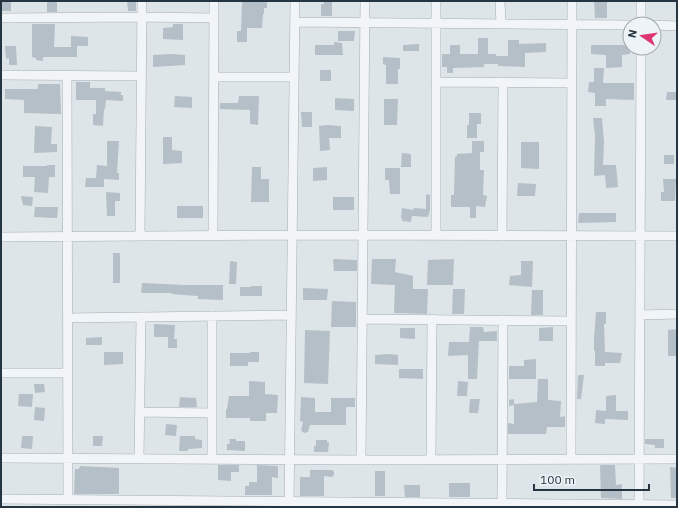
<svg xmlns="http://www.w3.org/2000/svg" width="678" height="508" font-family="'IBM Plex Sans',sans-serif">
  <style>
    .building { fill: #b5bfc7 }
    .lines { fill: none; stroke-linecap: round; stroke-linejoin: round }
    .street-casing { stroke: #a3adb4; stroke-width: 10 }
    .street { stroke: #f1f5f7; stroke-width: 9 }
  </style>
  <rect width="100%" height="100%" fill="#dee5e9"/>
  <path class="building" d="M1 1H11V11H1Z
    M47 1H57V12H47Z
    M127 1H136V11H128Z
    M267 1V8H264V14H263L262 28H247V42H237V31H241L242 2Z
    M324 1H332V16H321V4H324Z
    M594 1H607V18H595Z
    M32 24H55L54 47H71V36L88 37V46H77V57H43V61L36 60V58L32 57Z
    M173 24H183V40L163 39V28L173 27Z
    M338 31H355L354 41H338Z
    M478 38H488V54H496V56H508V40H519V44L546 43V52L525 53V67L498 66V64H484V67L453 68V73H447V67H442V54H450V45H460V54H478Z
    M334 42 342 43 343 55H315V45H334Z
    M419 44V51H403V45Z
    M591 45H630V54L622 55V67L606 68V55L591 54Z
    M5 46H16L17 65H9V58L6 59Z
    M171 54 185 55V65L153 67V55Z
    M383 57 400 58V69H398V84H386V65L383 64Z
    M594 68H604L603 83H634V100L606 99V106H595V93L588 92 589 82H594Z
    M320 70H331V81H320Z
    M76 82H90V88H105V91L121 92V95H123V101L106 100 105 109H104L103 126 93 125V114H96V100H76Z
    M38 84H60L61 114 24 113V100L5 99V89H38Z
    M667 92H676V100H666Z
    M175 96 192 97V108L174 107Z
    M239 96H259L258 125 250 124V110L220 109V103H238Z
    M335 98 354 99V111L335 110Z
    M384 99H398L397 125H384Z
    M301 112H312V127H302Z
    M469 113H481V124H477V138H467V125H469Z
    M593 118H602L604 142 603 165H616L618 187 606 188 605 175 594 176 595 136Z
    M328 125 341 126V138H329L330 150 320 151 319 126Z
    M35 126 52 127 51 144H57V152L34 153Z
    M163 137H172V150L182 151V163L163 164Z
    M107 141H119L117 173H119V180L104 179V187H85L86 178H96L97 165 107 166Z
    M472 141H484V152H480V170H484L483 195 487 196 485 207 476 206V218H470V207H451V195H454L455 157 457 156V154L472 153Z
    M521 142H539V169L521 168Z
    M402 153 411 154V167H401Z
    M664 155H674V164H664Z
    M47 165H55V177H49L48 193 34 192 35 177H23V166H47Z
    M252 167H261V179H269V202H251Z
    M327 167V180L313 181V168Z
    M385 168H400V194H390L389 180H385Z
    M663 179H676L675 201H661V192H664Z
    M518 183 536 184 535 196H517Z
    M106 192 120 193V201H115V216H107Z
    M426 194 430 195V210L428 217 412 216 411 222 402 221V218H401L402 208 413 210 414 208 426 209Z
    M21 196 33 197 32 206 23 205Z
    M333 197H354V210H333Z
    M177 206H203V218H177Z
    M35 207H58L57 218 34 217Z
    M579 213H616V222L578 223Z
    M113 253H120V283H113Z
    M333 259 357 260V271H334Z
    M372 259H396L395 272 413 276V289H428L427 314 394 313 395 285 371 284Z
    M454 259 453 285H427L428 260Z
    M230 261 237 262 236 284H229Z
    M521 261H533L532 287 509 285 510 276 521 275Z
    M142 283 184 285H223V300L198 299V296L183 295 172 294V293H141Z
    M251 286H262V296H240V287H251Z
    M303 288 328 289 327 300H303Z
    M453 289H465L464 314H452Z
    M532 290H543V315H531Z
    M332 301 356 302V327H331Z
    M596 312H606V324H604L605 352 622 353 620 363H605V366H595V351H594V339Z
    M154 324 175 325 174 339H177V348H168V337H154Z
    M470 327H483L484 332 497 331V341H479L477 379H468V355L448 356 449 342H469Z
    M553 327V341H539V328Z
    M400 328H415V339L400 338Z
    M677 329V356H668V330Z
    M305 330 330 331 328 384 304 383Z
    M102 337V345H86V338Z
    M104 352H123V364L104 365Z
    M250 352H259V362H248V366H230V353H250Z
    M389 354 398 355V365L375 364V355Z
    M536 359V379H509V366H524V360Z
    M399 369H423V379L399 378Z
    M578 375H584L581 399H577Z
    M538 379H548V400L561 401 560 417 565 416V427H547L546 434H508V423L514 424V405L509 406V400L514 399V404L537 402Z
    M249 381 265 382V394L278 395 277 413H266V421H250V418H226V409H227L229 396H249Z
    M458 381 468 382 467 396H457Z
    M34 384H44L45 392 35 393Z
    M19 394H33L32 407 18 406Z
    M616 395V411H628V420L605 419V424L595 423 596 410 606 411V396Z
    M180 397 196 398 197 407H179Z
    M301 397 315 398V412H331V398H355V407H346V425H310L308 432 304 433 301 430 303 422 300 421Z
    M470 399H480L478 413H469Z
    M35 407 45 408 44 421 34 420Z
    M166 424 177 425 176 436 165 435Z
    M22 436H33L32 449 21 448Z
    M93 436H103L102 446H93Z
    M180 436H195V439L202 440V448L188 449V451H179Z
    M229 439H236V441H245V451L227 450V444H230Z
    M645 439H664V448H655V445L645 444Z
    M316 440H327V442H329L328 452H314V446H316Z
    M218 465H239V472H231V481L218 480Z
    M257 465 278 466V478L272 477V495H245V486H249V482H257Z
    M600 465H615L616 485 622 484V499L601 498Z
    M80 466 119 468V494H74L75 469H79Z
    M670 467 677 468V498H671Z
    M310 470H331L334 471V475L332 477 324 476V496H300V477H310Z
    M375 471H385V496H375Z
    M449 483H470V497H449Z
    M404 485H420V497H405Z"/>
  <g class="lines">
    <defs>
      <path id="street" d="M500 1 501 24
        M1 18 142 17 214 18
        M295 22 630 25
        M641 24V1
        M654 25 677 26
        M1 75 141 76
        M67 76 68 499
        M214 77H294
        M436 82 572 83
        M213 235 214 1
        M436 235V1
        M140 236 142 1
        M502 236 503 82
        M1 237 292 235 677 236
        M640 315 677 314
        M68 318 291 315
        M363 319 571 321
        M1 373H68
        M140 412 212 413
        M1 458 361 460 677 459
        M139 459 141 317
        M212 459V316
        M361 460 365 1
        M431 460 432 319
        M571 460 572 1
        M1 499 677 505
        M502 504 503 320
        M289 507 295 1
        M639 507 641 48"/>
    </defs>
    <use href="#street" class="street-casing"/>
    <use href="#street" class="street"/>
  </g>
  <rect width="678" height="508" fill="none" stroke="#253542" stroke-width="4"/>
  <g transform="translate(642 36) rotate(283)"><circle r="19" fill="#eef3f7" stroke="#9ea7af"/>
  <path d="M0-3L7 15L0 10L-7 15Z" fill="#dd356f"/>
  <text y="-6" font-size="11" font-weight="bold" text-anchor="middle" fill="#253542">N</text>
  </g>
  <path d="M534 484v6h115v-6" fill="none" stroke="#253542" stroke-width="2"/>
  <text x="540" y="484" font-size="12" fill="#253542" stroke="#eef3f7" stroke-width="3" paint-order="stroke">100 m</text>
</svg>
